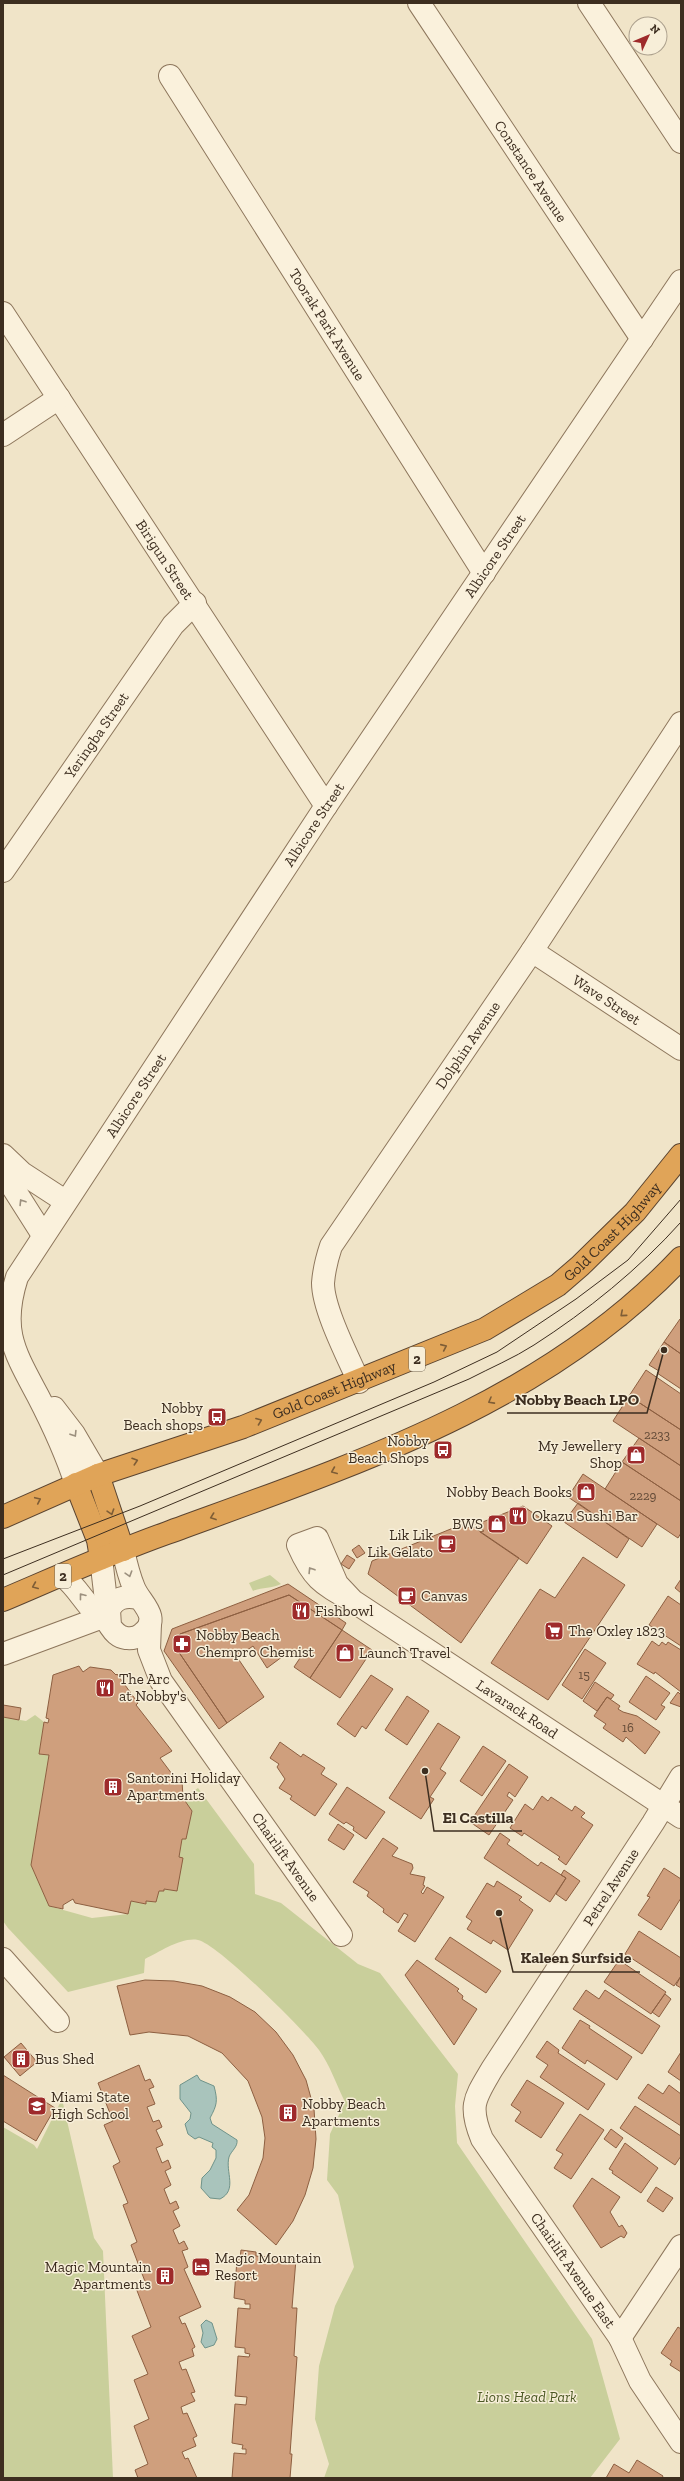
<svg xmlns="http://www.w3.org/2000/svg" width="684" height="2481" font-family="'Zilla Slab',serif">
  <style>
    .green { fill: #c9cf9b }
    .water { fill: #a9c4bc; stroke: #6f938a }
    .building { fill: #cf9f7d; stroke: #8d5f41 }
    .lines { fill: none; stroke-linecap: round; stroke-linejoin: round }
    .minor-casing { stroke: #8d765c; stroke-width: 24 }
    .highway-casing { stroke: #5b4430; stroke-width: 24 }
    .minor { stroke: #faf1dc; stroke-width: 22 }
    .highway { stroke: #e0a458; stroke-width: 22 }
    .tram { stroke: #3d2e20; stroke-width: 1 }
    .oneway { stroke: #9c907e }
    .oneway2 { stroke: #7e5d36 }
    .labels { text-anchor: middle; stroke-width: 3; stroke-linejoin: round; paint-order: stroke }
    .number-label { font-size: 13px; fill: #624a37 }
    .shield { fill: #f7eed8; stroke: #756857; stroke-width: 1 }
    .shield-label { font-size: 14px; font-weight: bold; fill: #3d2e20 }
    .street-label { font-size: 15px; fill: #3d2e20; stroke: #f7eed8 }
    .poi-label { font-size: 15px; fill: #3d2e20; stroke: #f7eed8; text-anchor: start }
    .park-label { font-size: 15px; font-style: italic; fill: #4d5a26; stroke: #f7eed8 }
    .leader { fill: none; stroke: #3d2e20; stroke-width: 1.5 }
    .callout-dot { fill: #3d2e20; stroke: #f7eed8; stroke-width: 1.5 }
    .callout-label { font-size: 16px; text-anchor: middle; font-weight: bold; fill: #3d2e20; stroke: #f7eed8; stroke-width: 3; stroke-linejoin: round; paint-order: stroke }
  </style>
  <rect width="100%" height="100%" fill="#f0e4c8"/>
  <path class="green" d="M270 1575 281 1584C271 1589 262 1587 253 1591L249 1583Z
    M35 1715 44 1722 39 1754 49 1755 31 1865 49 1906 92 1918 128 1914 131 1901 146 1904V1901L156 1902 159 1891H164L179 1857 182 1839H186L192 1811 183 1798 198 1788 254 1864 255 1894 281 1903 358 1964 380 1973 458 2074 455 2106 457 2143 592 2339 620 2439 590 2478H324L329 2464 315 2419 319 2366 335 2306 354 2267 338 2195 327 2180 330 2134 345 2102C337 2086 330 2065 319 2050 305 2031 218 1944 198 1940 181 1937 160 1952 145 1959L144 1973 68 1992 8 1928 3 1921V1717L26 1721Z
    M62 2099 94 2238 103 2251 113 2478H3V2127L34 2145 37 2149Z"/>
  <path class="water" d="M197 2075 200 2080 214 2086C218 2101 217 2105 210 2118L212 2124 237 2140C238 2147 231 2151 229 2157 225 2172 238 2190 220 2199L210 2198 201 2188 202 2178 210 2170 216 2158V2150L212 2147 213 2143 199 2137 195 2139 188 2134 185 2124 190 2119 191 2113 180 2099V2085Z
    M206 2320 212 2323 217 2339 214 2345 205 2348 201 2342 203 2333 201 2325Z"/>
  <path class="building" d="M680 1319 681 1320V1354L664 1342Z
    M664 1342 681 1354V1389L657 1373 659 1371 649 1365Z
    M646 1370 681 1394V1430L629 1396Z
    M629 1396 681 1430V1466L613 1421Z
    M639 1438 681 1466V1501L622 1462Z
    M622 1462 681 1501V1533L678 1538 605 1489Z
    M583 1474 657 1524 642 1547 568 1497Z
    M578 1503 629 1539 617 1558 564 1522Z
    M523 1506 552 1526 527 1564 480 1532 484 1531 475 1525Z
    M463 1524 467 1528 472 1526 519 1558 461 1643 368 1574 372 1561Z
    M359 1545 365 1553 357 1558 352 1550Z
    M347 1555 355 1560 349 1569 341 1564Z
    M583 1557 625 1585 548 1700 491 1663 540 1589 555 1598Z
    M681 1579V1593L675 1588Z
    M288 1584 346 1623 342 1630 289 1595 180 1634 176 1648 227 1723 219 1729 164 1651 172 1629Z
    M289 1595 342 1630 310 1678 294 1667 300 1658 290 1651 267 1668 253 1646 237 1657 264 1697 227 1723 176 1648 180 1634Z
    M668 1596 681 1605V1646L649 1625Z
    M342 1630 372 1650 340 1698 310 1678Z
    M652 1641 659 1646 662 1642 666 1645 668 1642 681 1650V1692L655 1672 654 1674 637 1664Z
    M585 1649 606 1663 582 1699 562 1685Z
    M79 1666 83 1672 90 1667 111 1670 116 1675 117 1674 138 1703 136 1705 172 1751 160 1758 175 1778 182 1780 183 1798 192 1811 186 1839H182L179 1857 183 1858 177 1891 164 1889V1891H159L156 1902 146 1901V1904L131 1901 128 1914 75 1903 73 1899 63 1905V1909L49 1906 31 1865 49 1755 39 1754 44 1722 48 1723 49 1719 46 1718 53 1675Z
    M371 1675 393 1689 366 1729 362 1726 355 1737 337 1724Z
    M646 1676 670 1693 661 1705 665 1707 656 1720 629 1702Z
    M595 1682 614 1695 611 1699 607 1697 597 1711 583 1701Z
    M678 1692 681 1695V1707L670 1703Z
    M407 1696 429 1711 407 1745 385 1730Z
    M607 1697 620 1706 618 1709 623 1712 637 1716 660 1732 645 1754 626 1737 623 1742 603 1728 606 1724 594 1716Z
    M3 1705 21 1708 19 1720 3 1717Z
    M438 1723 460 1737 440 1769 446 1773 430 1797 434 1799 421 1819 389 1798Z
    M280 1742 301 1757 303 1754 325 1768 321 1774 337 1784 315 1816 290 1799 292 1796 279 1788 285 1779 277 1767 279 1764 270 1758Z
    M483 1746 506 1761 482 1796 460 1781Z
    M509 1764 528 1777 515 1797 509 1792 507 1796 513 1800 489 1835 470 1822Z
    M347 1787 385 1812 366 1839 353 1830 354 1827 346 1822 344 1824 329 1814Z
    M542 1796 548 1801 551 1797 572 1811 575 1806 585 1813 581 1817 593 1825 566 1865 558 1859 560 1857 524 1833 522 1836 510 1828 525 1804 533 1810Z
    M338 1824 354 1835 344 1850 328 1840Z
    M500 1833 510 1840 507 1844 538 1866 541 1862 566 1878 550 1902 484 1858Z
    M383 1838 398 1848 392 1856 412 1864 413 1868 410 1874 425 1877 423 1885 425 1886 421 1892 423 1894 427 1887 444 1897 415 1942 398 1931 408 1915 404 1913 398 1923 383 1912 384 1909 367 1896 369 1892 353 1882Z
    M664 1868 681 1879V1898L661 1930 638 1915 650 1897 647 1896Z
    M564 1870 580 1881 566 1901 556 1894 566 1878 561 1875Z
    M497 1881 522 1897 519 1900 533 1910 508 1950 493 1940 491 1944 467 1929 472 1921 466 1917 487 1883 494 1887Z
    M639 1931 681 1958V1976L674 1986 625 1954Z
    M450 1937 501 1971 486 1993 435 1959Z
    M417 1960 459 1989 457 1991 463 1996 462 1999 477 2009 454 2045 405 1975Z
    M619 1960 666 1992 651 2014 604 1982Z
    M681 1976V1988L676 1985Z
    M145 1980 174 1981 202 1986 230 1997 255 2012 276 2032 293 2055 306 2080 314 2109 316 2139 313 2168 305 2195 293 2221 276 2245 237 2210 249 2195 263 2158 265 2138 262 2117 248 2081 222 2053 188 2036 149 2032 130 2035 117 1986Z
    M586 1990 599 1999 605 1990 660 2026 642 2054 573 2009Z
    M665 1994 671 1999 659 2017 652 2012Z
    M580 2020 590 2026 589 2028 632 2057 617 2080 587 2060 585 2064 562 2048Z
    M547 2041 559 2050 558 2053 605 2084 588 2110 540 2077 548 2065 536 2057Z
    M21 2043 37 2062 20 2076 4 2057Z
    M681 2052V2081L668 2072Z
    M139 2065 145 2081 150 2079 154 2087 149 2089 155 2104 147 2107 153 2122 159 2120 162 2127 156 2130 163 2145 156 2148 162 2163 168 2160 171 2168 165 2171 171 2185 164 2189 170 2204 176 2201 179 2208 173 2211 180 2226 173 2230 179 2244 184 2241 188 2249 182 2251 188 2267 184 2269 201 2307 179 2317 182 2324 185 2323 195 2347 192 2349 194 2356 179 2362 182 2370 186 2369 195 2392 191 2393 195 2401 181 2407 183 2414 187 2413 197 2436 193 2438 196 2446 182 2452 185 2459 188 2458 197 2478H138L135 2470 148 2464 134 2426 149 2419 134 2380 148 2374 132 2336 151 2327 136 2288 146 2284 131 2245 137 2242 123 2205 128 2203 113 2166 120 2162 104 2125 113 2121 98 2083Z
    M3 2075 55 2108 36 2141 3 2121Z
    M527 2080 564 2103 541 2138 515 2121 521 2112 511 2105Z
    M648 2084 663 2094 669 2085 681 2094V2126L638 2098Z
    M635 2106 681 2136V2156L675 2165 620 2128Z
    M580 2114 604 2130 571 2179 554 2168 563 2154 556 2150Z
    M611 2129 623 2138 616 2148 604 2139Z
    M625 2143 658 2168 641 2193 612 2173 613 2171 609 2169Z
    M592 2178 620 2197 610 2212 619 2227 622 2225 627 2233 624 2238 621 2236 601 2248 573 2206Z
    M656 2187 673 2198 663 2212 647 2201Z
    M241 2250 256 2252V2256L296 2259 292 2308H297L294 2356 297 2357 290 2454H292L290 2478H232L234 2453 246 2454V2449H242L243 2445 232 2443 235 2404 246 2405 247 2397 235 2396 238 2356 249 2357 250 2354 245 2353V2348L235 2347 238 2308 250 2309V2304H245V2300L234 2298 237 2260 240 2259Z
    M678 2327 681 2329V2372L670 2365 672 2361 661 2353Z
    M637 2460 663 2476 662 2478H606L614 2464 629 2473Z"/>
  <g class="lines">
    <defs>
      <g id="minor">
        <path id="s1" d="M419 3 642 339"/>
        <path d="M589 3 681 142"/>
        <path id="s2" d="M170 76 484 573"/>
        <path id="s3" d="M3 313 326 806"/>
        <path d="M3 435 59 398"/>
        <path id="s4" d="M3 871 173 625 195 603"/>
        <path id="s5" d="M532 951 681 1049"/>
        <path d="M3 1155 22 1173 65 1201"/>
        <path d="M3 1159 10 1183 43 1235"/>
        <path id="s6" d="M359 1382C348 1357 323 1309 323 1283 324 1270 327 1258 331 1246L532 951 681 723"/>
        <path d="M54 1408 74 1434 98 1475"/>
        <path id="s7" d="M76 1484C66 1453 53 1425 38 1396 14 1351 0 1330 17 1277L326 806 681 281"/>
        <path d="M123 1550C126 1564 129 1576 134 1588 140 1603 162 1617 143 1633 139 1637 132 1639 126 1638 118 1637 114 1632 110 1626L109 1610C115 1598 125 1595 138 1598"/>
        <path d="M101 1558 108 1618"/>
        <path d="M63 1576C80 1589 89 1613 108 1622"/>
        <path id="s8" d="M353 1601 337 1584 317 1538 298 1545C313 1579 321 1583 353 1601L681 1817"/>
        <path id="s9" d="M150 1623 149 1650 161 1681 341 1935"/>
        <path d="M3 1654 100 1618"/>
        <path id="s10" d="M681 1777 653 1823 492 2069C475 2098 468 2105 482 2139L620 2338 640 2381 681 2442"/>
        <path d="M3 1959 58 2021"/>
        <path d="M620 2338 681 2246"/>
      </g>
      <g id="highway">
        <path d="M98 1475 123 1550"/>
        <path d="M76 1484 98 1540 101 1558"/>
        <path id="s11" d="M3 1517 98 1475 243 1427 485 1329 558 1285 580 1266 635 1212 681 1155"/>
        <path d="M3 1600C57 1577 111 1553 167 1533 350 1466 544 1404 681 1258"/>
      </g>
    </defs>
    <use href="#minor" class="minor-casing"/>
    <use href="#highway" class="highway-casing"/>
    <use href="#minor" class="minor"/>
    <use href="#highway" class="highway"/>
    <path class="tram" d="M3 1559 140 1506 434 1382 497 1352 576 1299 628 1260 681 1199
      M3 1575 469 1379C490 1368 514 1358 534 1345 587 1311 639 1269 681 1222"/>
  </g>
  <defs><path id="oneway-chevron" d="M-2-3.5L2.5 0L-2 3.5" fill="none" stroke-width="1.6" stroke-linecap="round" stroke-linejoin="round"/></defs>
  <g class="oneway">
    <use href="#oneway-chevron" transform="translate(22 1202) rotate(-122)"/>
    <use href="#oneway-chevron" transform="translate(74 1434) rotate(58)"/>
    <use href="#oneway-chevron" transform="translate(311 1570) rotate(-122)"/>
    <use href="#oneway-chevron" transform="translate(129 1574) rotate(73)"/>
    <use href="#oneway-chevron" transform="translate(82 1596) rotate(-128)"/>
  </g>
  <g class="oneway2">
    <use href="#oneway-chevron" transform="translate(623 1314) rotate(139)"/>
    <use href="#oneway-chevron" transform="translate(444 1347) rotate(-24)"/>
    <use href="#oneway-chevron" transform="translate(491 1401) rotate(151)"/>
    <use href="#oneway-chevron" transform="translate(259 1421) rotate(-21)"/>
    <use href="#oneway-chevron" transform="translate(135 1461) rotate(-18)"/>
    <use href="#oneway-chevron" transform="translate(334 1471) rotate(157)"/>
    <use href="#oneway-chevron" transform="translate(38 1500) rotate(-25)"/>
    <use href="#oneway-chevron" transform="translate(111 1512) rotate(72)"/>
    <use href="#oneway-chevron" transform="translate(213 1517) rotate(160)"/>
    <use href="#oneway-chevron" transform="translate(35 1586) rotate(157)"/>
  </g>
  <defs>
    <symbol id="bus-square" viewBox="-11 -11 22 22"><rect x="-9" y="-9" width="18" height="18" rx="4" fill="#9e2a2b" stroke="#f7eed8"/><path d="M-5-6H5V4H4V6H2V4H-2V6H-4V4H-5ZM-3.5-4V0h7V-4ZM-3.5 1.2v1.5H-2V1.2ZM2 1.2v1.5H3.5V1.2Z" fill="#fff"/></symbol>
    <symbol id="shop-square" viewBox="-11 -11 22 22"><rect x="-9" y="-9" width="18" height="18" rx="4" fill="#9e2a2b" stroke="#f7eed8"/><path d="M-5-2.5h2.3a2.7 3.5 0 0 1 5.4 0H5L5.5 6h-11ZM-1.5-2.5h3a1.5 2.3 0 0 0-3 0Z" fill="#fff"/></symbol>
    <symbol id="restaurant-square" viewBox="-11 -11 22 22"><rect x="-9" y="-9" width="18" height="18" rx="4" fill="#9e2a2b" stroke="#f7eed8"/><path d="M-5-6h1v4h1v-4h1v4h1v-4h1v5L-1.5 .5V6h-2V.5L-5-1ZM5-6V6H3V1.5H1.5Q1.5-4 5-6Z" fill="#fff"/></symbol>
    <symbol id="cafe-square" viewBox="-11 -11 22 22"><rect x="-9" y="-9" width="18" height="18" rx="4" fill="#9e2a2b" stroke="#f7eed8"/><path d="M-5.5-4.5H6V0H3Q3 3.5 0 3.5H-2.5Q-5.5 3.5-5.5 0ZM3-3.2v2h1.7v-2ZM-6 4.5H4V6H-6Z" fill="#fff"/></symbol>
    <symbol id="supermarket-square" viewBox="-11 -11 22 22"><rect x="-9" y="-9" width="18" height="18" rx="4" fill="#9e2a2b" stroke="#f7eed8"/><path d="M-6-5.5h2.5l.6 2H6L4.5 2H-2.5L-4.4-4H-6ZM-1.5 3.2a1.3 1.3 0 1 0 .1 0ZM3 3.2a1.3 1.3 0 1 0 .1 0Z" fill="#fff"/></symbol>
    <symbol id="pharmacy-square" viewBox="-11 -11 22 22"><rect x="-9" y="-9" width="18" height="18" rx="4" fill="#9e2a2b" stroke="#f7eed8"/><path d="M-2-6h4v4h4v4h-4v4h-4v-4h-4v-4h4Z" fill="#fff"/></symbol>
    <symbol id="building-square" viewBox="-11 -11 22 22"><rect x="-9" y="-9" width="18" height="18" rx="4" fill="#9e2a2b" stroke="#f7eed8"/><path d="M-4-6H4V6H1V3H-1V6H-4ZM-2.5-4.3h1.7v1.8h-1.7ZM.8-4.3h1.7v1.8H.8ZM-2.5-1h1.7V.8h-1.7ZM.8-1h1.7V.8H.8Z" fill="#fff"/></symbol>
    <symbol id="school-square" viewBox="-11 -11 22 22"><rect x="-9" y="-9" width="18" height="18" rx="4" fill="#9e2a2b" stroke="#f7eed8"/><path d="M0-5L7-2L0 1L-7-2ZM-4 1L0 2.5L4 1V4Q0 6-4 4Z" fill="#fff"/></symbol>
    <symbol id="hotel-square" viewBox="-11 -11 22 22"><rect x="-9" y="-9" width="18" height="18" rx="4" fill="#9e2a2b" stroke="#f7eed8"/><path d="M-6-4.5h1.5V1H6V5H4.5V3h-9V5H-6ZM-4 0a1.8 1.8 0 1 1 3.6 0ZM.5 0V-2.5h3Q6-2.5 6 0Z" fill="#fff"/></symbol>
  </defs>
  <g fill-rule="evenodd">
    <use href="#bus-square" x="206" y="1406" width="22" height="22"/>
    <use href="#bus-square" x="432" y="1439" width="22" height="22"/>
    <use href="#shop-square" x="625" y="1444" width="22" height="22"/>
    <use href="#shop-square" x="575" y="1481" width="22" height="22"/>
    <use href="#restaurant-square" x="507" y="1505" width="22" height="22"/>
    <use href="#shop-square" x="486" y="1513" width="22" height="22"/>
    <use href="#cafe-square" x="436" y="1533" width="22" height="22"/>
    <use href="#cafe-square" x="396" y="1585" width="22" height="22"/>
    <use href="#restaurant-square" x="290" y="1600" width="22" height="22"/>
    <use href="#supermarket-square" x="543" y="1620" width="22" height="22"/>
    <use href="#pharmacy-square" x="171" y="1633" width="22" height="22"/>
    <use href="#shop-square" x="334" y="1642" width="22" height="22"/>
    <use href="#restaurant-square" x="94" y="1677" width="22" height="22"/>
    <use href="#building-square" x="102" y="1776" width="22" height="22"/>
    <use href="#building-square" x="10" y="2048" width="22" height="22"/>
    <use href="#school-square" x="26" y="2095" width="22" height="22"/>
    <use href="#building-square" x="277" y="2102" width="22" height="22"/>
    <use href="#hotel-square" x="190" y="2256" width="22" height="22"/>
    <use href="#building-square" x="154" y="2265" width="22" height="22"/>
  </g>
  <g class="labels">
    <g class="number-label">
      <text x="657" y="1439">2233</text>
      <text x="643" y="1500">2229</text>
      <text x="584" y="1679">15</text>
      <text x="628" y="1732">16</text>
    </g>
    <g class="shield">
      <rect x="409" y="1347" width="16" height="24" rx="3"/>
      <rect x="55" y="1564" width="16" height="24" rx="3"/>
    </g>
    <g class="shield-label">
      <text x="417" y="1364">2</text>
      <text x="63" y="1581">2</text>
    </g>
    <g class="street-label">
      <text dy="5" stroke="none"><textPath href="#s1" startOffset="202">Constance Avenue</textPath></text>
      <text dy="5" stroke="none"><textPath href="#s2" startOffset="294">Toorak Park Avenue</textPath></text>
      <text dy="5" stroke="none"><textPath href="#s7" startOffset="1087">Albicore Street</textPath></text>
      <text dy="5" stroke="none"><textPath href="#s3" startOffset="295">Birigun Street</textPath></text>
      <text dy="5" stroke="none"><textPath href="#s4" startOffset="165">Yeringba Street</textPath></text>
      <text dy="5" stroke="none"><textPath href="#s7" startOffset="763">Albicore Street</textPath></text>
      <text dy="5" stroke="none"><textPath href="#s5" startOffset="89">Wave Street</textPath></text>
      <text dy="5" stroke="none"><textPath href="#s6" startOffset="387">Dolphin Avenue</textPath></text>
      <text dy="5" stroke="none"><textPath href="#s7" startOffset="439">Albicore Street</textPath></text>
      <text dy="5" stroke="none"><textPath href="#s11" startOffset="679">Gold Coast Highway</textPath></text>
      <text dy="5" stroke="none"><textPath href="#s11" startOffset="355">Gold Coast Highway</textPath></text>
      <text dy="5" stroke="none"><textPath href="#s8" startOffset="371">Lavarack Road</textPath></text>
      <text dy="5" stroke="none"><textPath href="#s9" startOffset="276">Chairlift Avenue</textPath></text>
      <text transform="translate(611 1887) rotate(-57)" y="5">Petrel Avenue</text>
      <text dy="5" stroke="none"><textPath href="#s10" startOffset="583">Chairlift Avenue East</textPath></text>
    </g>
    <g class="poi-label">
      <text x="203" y="1413" text-anchor="end">Nobby<tspan x="203" dy="17">Beach shops</tspan></text>
      <text x="429" y="1446" text-anchor="end">Nobby<tspan x="429" dy="17">Beach Shops</tspan></text>
      <text x="622" y="1451" text-anchor="end">My Jewellery<tspan x="622" dy="17">Shop</tspan></text>
      <text x="572" y="1497" text-anchor="end">Nobby Beach Books</text>
      <text x="532" y="1521">Okazu Sushi Bar</text>
      <text x="483" y="1529" text-anchor="end">BWS</text>
      <text x="433" y="1540" text-anchor="end">Lik Lik<tspan x="433" dy="17">Lik Gelato</tspan></text>
      <text x="421" y="1601">Canvas</text>
      <text x="315" y="1616">Fishbowl</text>
      <text x="568" y="1636">The Oxley 1823</text>
      <text x="196" y="1640">Nobby Beach<tspan x="196" dy="17">Chempro Chemist</tspan></text>
      <text x="359" y="1658">Launch Travel</text>
      <text x="119" y="1684">The Arc<tspan x="119" dy="17">at Nobby's</tspan></text>
      <text x="127" y="1783">Santorini Holiday<tspan x="127" dy="17">Apartments</tspan></text>
      <text x="35" y="2064">Bus Shed</text>
      <text x="51" y="2102">Miami State<tspan x="51" dy="17">High School</tspan></text>
      <text x="302" y="2109">Nobby Beach<tspan x="302" dy="17">Apartments</tspan></text>
      <text x="215" y="2263">Magic Mountain<tspan x="215" dy="17">Resort</tspan></text>
      <text x="151" y="2272" text-anchor="end">Magic Mountain<tspan x="151" dy="17">Apartments</tspan></text>
    </g>
    <g class="park-label">
      <text x="527" y="2402">Lions Head Park</text>
    </g>
  </g>
  <path class="leader" d="M664 1350L647 1413H507M425 1771L434 1831H522M499 1913L513 1972H640"/>
  <g class="callout-dot">
    <circle cx="664" cy="1350" r="4"/>
    <circle cx="425" cy="1771" r="4"/>
    <circle cx="499" cy="1913" r="4"/>
  </g>
  <g class="callout-label">
    <text x="577" y="1405">Nobby Beach LPO</text>
    <text x="478" y="1823">El Castilla</text>
    <text x="576" y="1963">Kaleen Surfside</text>
  </g>
  <rect width="684" height="2481" fill="none" stroke="#3d2e20" stroke-width="8"/>
  <g transform="translate(648 36) rotate(46)"><circle r="19" fill="#f7eed8" stroke="#ada18e"/>
  <path d="M0-3L7 15L0 10L-7 15Z" fill="#9e2a2b"/>
  <text y="-6" font-size="11" font-weight="bold" text-anchor="middle" fill="#3d2e20">N</text>
  </g>
</svg>
